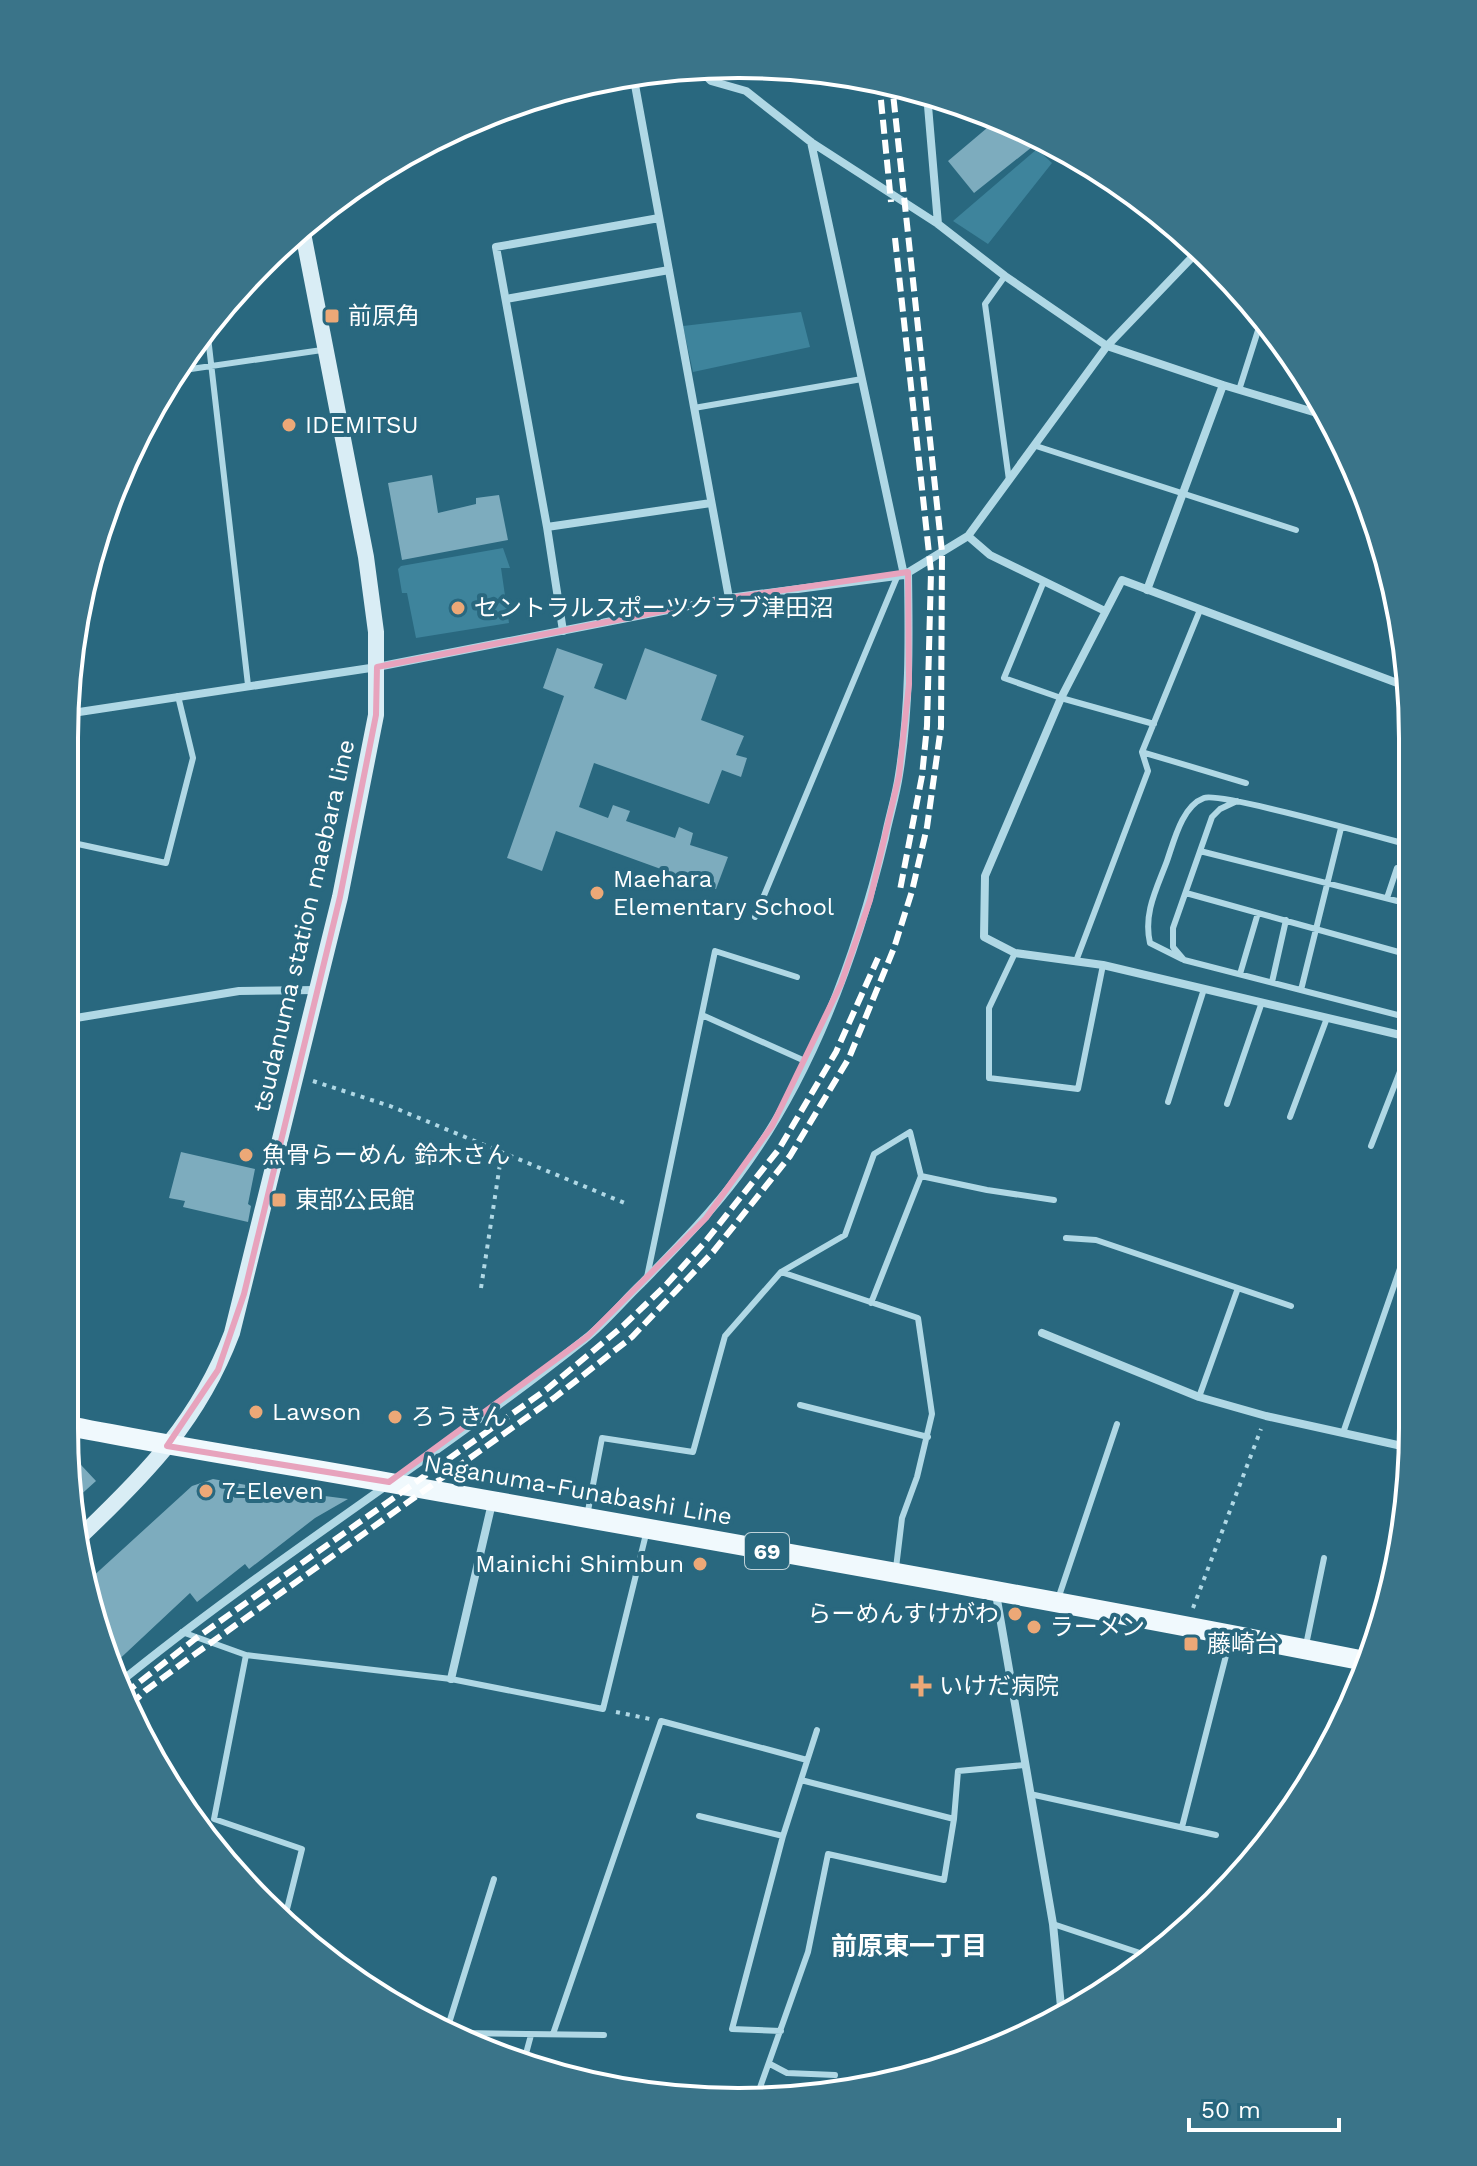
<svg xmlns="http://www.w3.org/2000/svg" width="1477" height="2166" font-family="'Work Sans','Noto Sans JP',sans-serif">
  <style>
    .green { fill: #3e849c }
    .building { fill: #7dacbe }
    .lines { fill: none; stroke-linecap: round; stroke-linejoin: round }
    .path { stroke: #b0d8e5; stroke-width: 4; stroke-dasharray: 4 6; stroke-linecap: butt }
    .lane { stroke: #b0d8e5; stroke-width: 6 }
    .street { stroke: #b0d8e5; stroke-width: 8 }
    .secondary { stroke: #d9edf5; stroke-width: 16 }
    .primary { stroke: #f0f9fd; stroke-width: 20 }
    .rail { stroke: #fff; stroke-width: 6; stroke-dasharray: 14 6; stroke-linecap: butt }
    .marked { fill: none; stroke: #e7a3bd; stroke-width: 6; stroke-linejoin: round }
    .poi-dot { fill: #eca877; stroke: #29687f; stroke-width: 3 }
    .labels { text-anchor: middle; stroke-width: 8; stroke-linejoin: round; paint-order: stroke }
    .shield { fill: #29687f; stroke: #bfd2d9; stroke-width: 2 }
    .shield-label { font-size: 22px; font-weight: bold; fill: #fff }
    .poi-label { font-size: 24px; fill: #fff; stroke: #29687f; text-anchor: start }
    .street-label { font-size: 24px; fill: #fff; stroke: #29687f }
    .neighbourhood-label { font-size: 26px; font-weight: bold; fill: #fff; stroke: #29687f }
    .rim { fill: none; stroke: #fff; stroke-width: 4 }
  </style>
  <rect width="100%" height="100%" fill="#29687f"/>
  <path class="green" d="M1037 149 1052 163 988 244 953 221Z
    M801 312 810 347 693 372 683 326Z
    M503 548 510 568H501L509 623 416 638 407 593H402L398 569 401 566Z"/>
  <path class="building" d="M1000 117 1042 139 974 193 948 161Z
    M432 475 438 513 476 504V498L499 495 508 540 402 560 388 483Z
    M557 648 603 664 594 688 626 700 645 648 717 675 701 720 744 736 736 755 747 758 741 777 722 770 709 804 594 763 579 807 608 818 613 805 630 811 626 821 675 838 679 827 693 833 690 845 728 857 716 889 556 831 542 871 507 858 564 696 543 688Z
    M181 1152 255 1169 248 1204 251 1206 248 1222 183 1207 185 1201 169 1198Z
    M68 1451 96 1481 76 1499Z
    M213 1479 263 1488 348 1499 315 1518 249 1569 245 1564 197 1602 190 1593 111 1667 100 1644 89 1580 192 1486Z"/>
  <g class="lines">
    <path class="path" d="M313 1081 390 1106 627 1204
      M481 1288 502 1151
      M1193 1608 1261 1429
      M616 1712 650 1719"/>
    <path class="lane" d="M1005 276 985 304 1009 480
      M208 337 248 685
      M184 370 322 350
      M1239 390 1262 318
      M694 408 862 379
      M1036 446 1296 530
      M1044 581 1004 678 1061 698 1154 724
      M1142 752 1246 783
      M1237 801 1220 809 1212 817 1173 928V947L1184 960 1413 1019
      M64 841 166 863 193 758 178 696
      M1200 851 1413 905
      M1186 893 1413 956
      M1387 898 1397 868 1413 871
      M755 917 897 577
      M1015 953 989 1008V1078L1078 1089 1103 965
      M1182 959 1150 943C1143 913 1157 888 1167 861 1174 841 1182 806 1204 798 1221 792 1383 838 1413 846
      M1076 961 1148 771 1142 752 1200 610
      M1240 974 1258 913
      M1272 982 1286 920
      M1301 990 1341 828
      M702 1015 805 1061
      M1168 1102 1204 989
      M1227 1104 1262 1002
      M1290 1117 1327 1018
      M1371 1146 1413 1038
      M921 1176 987 1190 1054 1200
      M1066 1238 1096 1240 1291 1306
      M781 1272 918 1318 932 1414 917 1477 902 1518 896 1568
      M647 1277 715 951 797 977
      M1199 1397 1238 1288
      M800 1405 928 1437
      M1343 1433 1413 1231
      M587 1516 602 1438 693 1452 725 1336 781 1272 845 1235 874 1154 910 1132 921 1176 871 1303
      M1058 1599 1117 1424
      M182 1632 246 1655 451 1679 603 1709 646 1534
      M1306 1645 1324 1558
      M246 1655 214 1819 302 1849 285 1917
      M801 1780 954 1819
      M1030 1794 1216 1835
      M699 1816 783 1836
      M1182 1827 1230 1640
      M494 1879 449 2023 461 2033 604 2035
      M1053 1924 1149 1956
      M781 2031 732 2029 783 1836 817 1730
      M553 2034 661 1721 807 1760
      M977 2049V2046L981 2047
      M524 2061 531 2035
      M770 2064 787 2073 835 2075
      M757 2096 808 1952 828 1854 944 1880 954 1819 958 1771 1025 1765"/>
    <path class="street" d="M698 68 711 81 746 91 811 142 938 224 1005 276 1107 346 1223 385 1327 416
      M633 74 729 598
      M927 94 938 224
      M811 142 904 575
      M506 299 669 270
      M547 527 711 503
      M968 536 990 555 1105 611
      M1147 590 1223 385
      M563 631 547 527 496 247 659 218
      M1408 687 1122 580 1061 698 985 876 984 937 1015 953 1103 965 1413 1038
      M66 714 377 667 729 598 904 575 968 536 1107 346 1200 249
      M64 1020 239 991 317 990
      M1042 1333 1199 1397 1266 1416 1411 1448
      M996 1594 1053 1924 1062 2017
      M451 1679 492 1503
      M119 1683C269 1561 434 1459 585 1339 606 1322 623 1301 642 1283 676 1248 710 1214 739 1175 811 1079 857 954 885 838 889 817 896 796 899 775 910 707 909 640 908 572"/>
    <path class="secondary" d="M82 1535C148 1472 199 1420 232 1333L340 897 376 715V632L366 557 302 228"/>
    <path class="primary" d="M64 1425C173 1447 282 1463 391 1483 716 1541 1041 1597 1365 1661"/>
    <path class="rail" d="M879 80 891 202
      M895 238 931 572 927 726 922 776 900 890
      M124 1694 195 1639 547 1389 623 1326 665 1286 705 1242 779 1149 836 1052 878 958
      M130 1705 145 1691 191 1657 554 1398 632 1337 713 1252 790 1156 849 1058 894 948 912 891 927 827 941 727 942 552 892 84"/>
  </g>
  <path class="marked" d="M908 572 909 684 899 776 870 900 841 984 772 1126 706 1218 588 1336 389 1482 167 1446 218 1370 244 1294 340 897 376 715 377 667 729 598Z"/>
  <g class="poi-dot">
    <rect x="324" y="308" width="16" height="16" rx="4"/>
    <circle cx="289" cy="425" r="8"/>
    <circle cx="458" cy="608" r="8"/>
    <circle cx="597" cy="893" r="8"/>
    <circle cx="246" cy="1155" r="8"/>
    <rect x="271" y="1192" width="16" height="16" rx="4"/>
    <circle cx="256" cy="1412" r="8"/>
    <circle cx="395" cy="1417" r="8"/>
    <circle cx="206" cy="1491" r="8"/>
    <circle cx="700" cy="1564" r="8"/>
    <circle cx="1015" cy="1614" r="8"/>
    <circle cx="1034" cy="1627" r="8"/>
    <rect x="1183" y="1636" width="16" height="16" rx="4"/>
    <path d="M917 1674h8v8h8v8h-8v8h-8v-8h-8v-8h8z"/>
  </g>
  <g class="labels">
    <rect class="shield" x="745" y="1533" width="44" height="36" rx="6"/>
    <g class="shield-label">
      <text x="767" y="1559">69</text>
    </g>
    <g class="poi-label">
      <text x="348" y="324">前原角</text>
      <text x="305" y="433">IDEMITSU</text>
      <text x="474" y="616">セントラルスポーツクラブ津田沼</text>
      <text x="613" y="887">Maehara<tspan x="613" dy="28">Elementary School</tspan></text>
      <text x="262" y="1163">魚骨らーめん 鈴木さん</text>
      <text x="295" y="1208">東部公民館</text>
      <text x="272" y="1420">Lawson</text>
      <text x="411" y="1425">ろうきん</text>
      <text x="222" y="1499">7-Eleven</text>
      <text x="684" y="1572" text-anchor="end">Mainichi Shimbun</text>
      <text x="999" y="1622" text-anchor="end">らーめんすけがわ</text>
      <text x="1050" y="1635">ラーメン</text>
      <text x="1207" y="1652">藤崎台</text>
      <text x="939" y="1694">いけだ病院</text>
    </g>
    <g class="street-label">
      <text transform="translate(304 926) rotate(-77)" y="8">tsudanuma station maebara line</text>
      <text transform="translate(578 1490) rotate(10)" y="8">Naganuma-Funabashi Line</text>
    </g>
    <g class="neighbourhood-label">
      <text x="909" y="1955">前原東一丁目</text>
    </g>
  </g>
  <path d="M0 0H1477V2166H0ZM738 78H739A660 660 0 0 1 1399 738V1428A660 660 0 0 1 739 2088H738A660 660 0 0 1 78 1428V738A660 660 0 0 1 738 78Z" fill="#3a7489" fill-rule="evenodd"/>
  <path class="rim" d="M738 78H739A660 660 0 0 1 1399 738V1428A660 660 0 0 1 739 2088H738A660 660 0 0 1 78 1428V738A660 660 0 0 1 738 78Z"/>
  <path d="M1189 2118v12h150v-12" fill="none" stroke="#ffffff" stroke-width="4"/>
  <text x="1201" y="2118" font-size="24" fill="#ffffff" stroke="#29687f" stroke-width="6" paint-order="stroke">50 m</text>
</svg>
